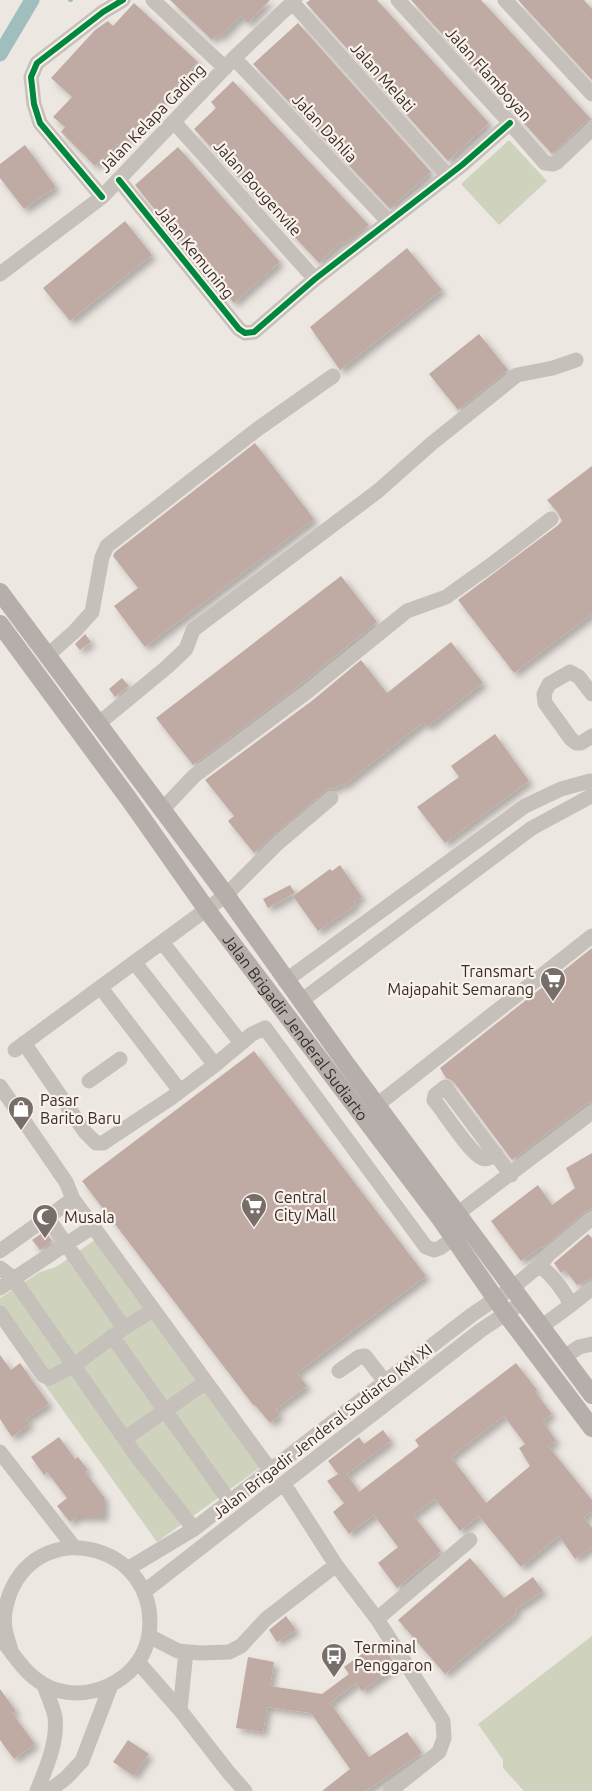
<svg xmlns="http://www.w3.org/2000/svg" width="592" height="1791" font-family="Ubuntu,sans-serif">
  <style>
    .green { fill: #cfd2bd }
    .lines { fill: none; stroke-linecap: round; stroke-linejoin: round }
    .stream { stroke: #9fbebd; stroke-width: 4 }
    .canal { stroke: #9fbebd; stroke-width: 15 }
    .building { fill: #c0aba4; fill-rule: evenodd; filter: url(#shadow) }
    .minor { stroke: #c6c0bb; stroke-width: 15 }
    .major { stroke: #b5aeaa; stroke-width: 18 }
    .cycleway-casing { stroke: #f9f1ea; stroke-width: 10 }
    .cycleway { stroke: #00873e; stroke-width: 6 }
    .labels { text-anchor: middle; stroke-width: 4.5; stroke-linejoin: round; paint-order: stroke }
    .street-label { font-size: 16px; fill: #372d29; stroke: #f9f1ea }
    .poi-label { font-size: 16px; fill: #372d29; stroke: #f9f1ea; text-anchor: start }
  </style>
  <defs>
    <filter id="shadow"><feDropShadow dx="4.5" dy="4.5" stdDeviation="3" flood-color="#0004"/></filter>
  </defs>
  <rect width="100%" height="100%" fill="#ede7e2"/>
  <path class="green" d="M509 140 547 181 499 225 461 184Z
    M102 1235 269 1461 157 1542 0 1322V1298L40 1272 56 1267Z
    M592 1636V1791H524L503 1768V1760L478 1724Z"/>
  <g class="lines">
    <path class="stream" d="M70 0H71"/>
    <path class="canal" d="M0 54 32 0"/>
  </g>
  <path class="building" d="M170 0H270L248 23 241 16 220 37 217 34 212 40Z
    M310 0H377L489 123 448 161 306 3Z
    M411 0H481L592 120 585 122 552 154Z
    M518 0H584L592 9V80Z
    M134 3 198 62 120 146 117 144 95 166 61 132 65 127 53 117 72 97 51 78 95 30 108 21 113 26Z
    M298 23 431 172 390 209 253 64Z
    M233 81 369 225 344 244 341 242 319 263 194 129 216 108 211 102Z
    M25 145 56 187 24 209 0 178V164Z
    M178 147 280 262 234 303 204 270 135 185Z
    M125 221 152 255 70 321 43 288Z
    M407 248 442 290 340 370 310 327Z
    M479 334 508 370 458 410 429 374Z
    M255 443 314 519 145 647 114 606 138 588 113 556 115 552Z
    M592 466V614L514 673 458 600 557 526 562 521 558 513 547 500Z
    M341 576 377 622 301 684 193 765 156 718Z
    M85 634 91 642 80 650 75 644Z
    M451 642 483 683 427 727 424 722 343 786 341 784 335 789 330 788 325 791 272 836 254 853 228 821 234 816 205 780 313 700 361 660 387 693Z
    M122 678 129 686 115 697 109 689Z
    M495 734 529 781 445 843 417 807 459 777 451 766Z
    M340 865 362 897 354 902 356 905 318 931 293 896 330 869 332 871Z
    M290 885 295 893 268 908 263 899Z
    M592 948V1102L586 1104 512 1160 453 1081 446 1078 440 1068Z
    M254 1051 426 1276 297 1373 307 1386 275 1410 280 1415 270 1423 255 1405 254 1406 82 1181Z
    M592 1153V1208L586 1211 542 1248 541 1247 521 1261 491 1221 538 1185 552 1205 575 1188 566 1168Z
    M45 1231 52 1241 40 1250 32 1240Z
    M588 1234 592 1238V1278L577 1285 565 1270 561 1273 554 1263Z
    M0 1355 11 1370 20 1363 49 1404 26 1419 30 1424 12 1437 0 1419Z
    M516 1363 537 1390 535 1392 552 1414 543 1421 556 1441 548 1446 592 1500V1511L584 1517 592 1528V1547L575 1559 559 1536 521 1567 479 1516 460 1531 435 1499 413 1515 441 1551 397 1588 378 1563 398 1547 374 1515 349 1534 333 1512 344 1503 327 1481 338 1474 328 1461 359 1437 364 1444 383 1430 391 1441 347 1474 359 1492 419 1446 415 1440ZM504 1416 525 1444 519 1448 530 1466 486 1503 451 1457Z
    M59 1437 75 1459 78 1457 88 1470 85 1472 104 1497V1517H77L70 1522 57 1506 67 1498 47 1472 44 1475 31 1457Z
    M470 1558 504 1598 533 1577 543 1591 515 1610 517 1613 445 1674 398 1620Z
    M286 1616 296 1630 277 1642 269 1630Z
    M380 1641 396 1666 362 1691 356 1683 330 1703 369 1757 407 1732 422 1753 366 1791H322L350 1769 311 1713 267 1707 263 1732 236 1728 248 1657 274 1662 270 1686 322 1694 349 1674 344 1667Z
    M0 1689 16 1711 12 1713 35 1744 14 1759 0 1740Z
    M128 1740 149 1754 134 1776 113 1762Z"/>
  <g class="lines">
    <path class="minor" d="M153 0 225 68
      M398 0 510 123 545 163 553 164 557 162 592 129
      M505 0 592 94
      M292 2 448 176
      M234 58 389 222
      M174 122 315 279
      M119 180 239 329 245 333 254 332 315 279 462 165 510 123
      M102 197 40 123 34 104 31 77 37 63 103 12 123 0
      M0 274 102 197 234 58 295 0
      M48 655 75 631 92 612 102 557 107 546 259 428 333 376
      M592 694 579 677 570 672 549 684 544 694 545 703 571 739 576 743H581L592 736
      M98 724 167 667 186 649 193 630 378 491 431 444 517 375 553 368 576 360
      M162 810 194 776 307 692 407 611 446 597 495 562 551 519
      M162 942 241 1043
      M135 963 215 1065
      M285 981 525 806 561 789 590 781
      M101 988 180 1091
      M301 1001 532 828 591 796
      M24 1043 85 1132 96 1143H103L171 1098 215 1065 252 1034 265 1028 426 1247 434 1250 440 1248 454 1238
      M15 1050 226 895 278 843 331 798
      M89 1081 120 1059
      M0 1086 66 1182 73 1199 0 1251
      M377 1105 592 936
      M496 1154C491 1157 487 1160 482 1158 470 1153 444 1112 434 1100L435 1095 445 1087 511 1175
      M73 1199 271 1471
      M457 1214 592 1112
      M47 1217 66 1244 93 1227
      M540 1265 549 1254 592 1218
      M0 1268 13 1278 135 1454 194 1529
      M0 1288 66 1244 124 1328 73 1366 49 1378 43 1375 0 1313
      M571 1305 592 1288
      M124 1328 153 1310
      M112 1336 230 1502
      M563 1358 579 1347 592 1344
      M339 1371 359 1357 365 1356 386 1383
      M124 1439 206 1382
      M0 1452 74 1547
      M284 1484 336 1565 377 1619 443 1721 444 1738 439 1752 390 1791
      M129 1568 194 1529 473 1314 512 1288 540 1265C553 1277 564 1290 571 1305L541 1327
      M145 1591 481 1330 523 1302
      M377 1619 470 1540
      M149 1636 178 1651 201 1653 229 1652 241 1646 266 1619 336 1565
      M0 1638C14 1654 24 1673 43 1684 83 1708 143 1681 149 1634 161 1547 43 1513 10 1593 6 1604 3 1617 5 1628 6 1636 9 1643 11 1650
      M138 1662 180 1710 229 1773 245 1791
      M180 1710 186 1652
      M37 1791C46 1768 58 1742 55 1717 53 1706 47 1695 44 1685
      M49 1791 66 1778 82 1761 111 1685"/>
    <g class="major">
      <path d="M0 592 226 895 347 1065 592 1395"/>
      <path id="s1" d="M0 624 131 802 207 910 439 1217 506 1314 592 1428"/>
    </g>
    <defs>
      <path id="cycleway" d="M119 180 239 329 245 333 254 332 315 279 462 165 510 123
        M102 197 40 123 34 104 31 77 37 63 103 12 123 0"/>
    </defs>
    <use href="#cycleway" class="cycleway-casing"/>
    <use href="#cycleway" class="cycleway"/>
  </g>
  <defs>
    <symbol id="supermarket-pin" viewBox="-11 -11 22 30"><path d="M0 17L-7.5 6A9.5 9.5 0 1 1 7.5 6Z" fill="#776e6a" stroke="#f9f1ea"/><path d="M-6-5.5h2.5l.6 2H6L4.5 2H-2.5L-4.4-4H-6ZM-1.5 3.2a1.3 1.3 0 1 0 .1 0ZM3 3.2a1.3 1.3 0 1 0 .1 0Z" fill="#fff"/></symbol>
    <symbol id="shop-pin" viewBox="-11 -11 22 30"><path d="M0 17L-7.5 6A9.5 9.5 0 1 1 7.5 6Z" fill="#776e6a" stroke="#f9f1ea"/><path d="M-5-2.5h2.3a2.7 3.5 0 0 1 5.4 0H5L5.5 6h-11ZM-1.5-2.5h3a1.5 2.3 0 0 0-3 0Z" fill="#fff"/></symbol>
    <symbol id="mosque-pin" viewBox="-11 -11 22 30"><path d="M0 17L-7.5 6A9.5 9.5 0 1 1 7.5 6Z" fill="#776e6a" stroke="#f9f1ea"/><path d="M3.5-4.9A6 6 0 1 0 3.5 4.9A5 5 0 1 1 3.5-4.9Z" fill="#fff"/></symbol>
    <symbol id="bus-pin" viewBox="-11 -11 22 30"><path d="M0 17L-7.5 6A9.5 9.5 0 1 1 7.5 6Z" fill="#776e6a" stroke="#f9f1ea"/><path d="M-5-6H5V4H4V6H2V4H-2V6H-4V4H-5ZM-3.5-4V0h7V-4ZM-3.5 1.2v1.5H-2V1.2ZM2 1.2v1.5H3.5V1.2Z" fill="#fff"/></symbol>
  </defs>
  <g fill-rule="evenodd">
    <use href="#supermarket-pin" x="538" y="965" width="30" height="40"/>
    <use href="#shop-pin" x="6" y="1094" width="30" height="40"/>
    <use href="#supermarket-pin" x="239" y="1191" width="30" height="40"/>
    <use href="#mosque-pin" x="30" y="1202" width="30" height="40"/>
    <use href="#bus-pin" x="319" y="1641" width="30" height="40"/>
  </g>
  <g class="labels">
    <g class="street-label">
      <text transform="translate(489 74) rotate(48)" y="6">Jalan Flamboyan</text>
      <text transform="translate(383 77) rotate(48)" y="6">Jalan Melati</text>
      <text transform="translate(152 118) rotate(-46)" y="6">Jalan Kelapa Gading</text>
      <text transform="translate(325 128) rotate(47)" y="6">Jalan Dahlia</text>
      <text transform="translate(258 188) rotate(48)" y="6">Jalan Bougenvile</text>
      <text transform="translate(195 252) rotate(51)" y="6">Jalan Kemuning</text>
      <text dy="6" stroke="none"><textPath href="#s1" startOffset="500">Jalan Brigadir Jenderal Sudiarto</textPath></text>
      <text transform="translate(322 1431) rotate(-38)" y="6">Jalan Brigadir Jenderal Sudiarto KM XI</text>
    </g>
    <g class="poi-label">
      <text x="534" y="977" text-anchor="end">Transmart<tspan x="534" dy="18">Majapahit Semarang</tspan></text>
      <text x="40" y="1106">Pasar<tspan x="40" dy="18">Barito Baru</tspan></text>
      <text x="274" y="1203">Central<tspan x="274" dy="18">City Mall</tspan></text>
      <text x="64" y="1223">Musala</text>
      <text x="354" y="1653">Terminal<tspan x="354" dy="18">Penggaron</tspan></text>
    </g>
  </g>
</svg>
